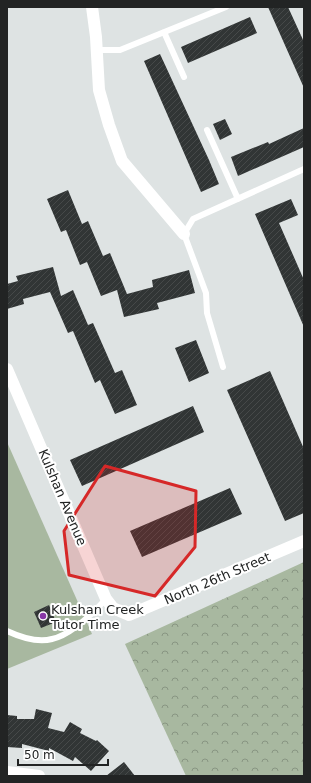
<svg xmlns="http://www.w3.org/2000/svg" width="311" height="783" font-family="'DejaVu Sans',sans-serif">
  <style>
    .forest { fill: url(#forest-crowns) }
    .pitch { fill: #a8b8a0 }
    .building { fill: url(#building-hatch) }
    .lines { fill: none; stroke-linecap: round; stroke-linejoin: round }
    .lane { stroke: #fff; stroke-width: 6 }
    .street { stroke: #fff; stroke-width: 12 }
    .marked { fill: #d62828; fill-opacity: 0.2; stroke: #d62828; stroke-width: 3; stroke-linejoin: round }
    .poi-dot { fill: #8837a6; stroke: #fff; stroke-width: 1.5 }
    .labels { text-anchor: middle; stroke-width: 4; stroke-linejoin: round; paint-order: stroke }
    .street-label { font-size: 13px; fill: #222424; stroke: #fff }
    .poi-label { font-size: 13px; fill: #222424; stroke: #fff; text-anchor: start }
  </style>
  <defs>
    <pattern id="forest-crowns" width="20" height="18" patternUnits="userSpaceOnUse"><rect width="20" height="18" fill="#a8b8a0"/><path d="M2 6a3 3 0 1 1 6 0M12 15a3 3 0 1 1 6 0" fill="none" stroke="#889582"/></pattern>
    <pattern id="building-hatch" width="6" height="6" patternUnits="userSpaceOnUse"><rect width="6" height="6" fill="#313535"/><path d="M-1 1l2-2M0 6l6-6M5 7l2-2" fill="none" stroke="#464949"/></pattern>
  </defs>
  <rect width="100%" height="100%" fill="#dee3e3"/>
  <path class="forest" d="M304 562V776H186L125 644Z"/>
  <path class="pitch" d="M7 442 92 634 7 669Z"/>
  <path class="building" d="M268 7H288L304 42V88Z
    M250 17 257 33 188 63 181 47Z
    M160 54 209 160 219 184 201 192 144 61Z
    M225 119 232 134 220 140 213 124Z
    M304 128V147L238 176 231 157 268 142 269 144Z
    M68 190 82 224 88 221 103 256 110 253 127 294 153 287 152 280 189 270 195 293 157 303 159 309 124 317 117 290 101 296 87 262 80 265 66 230 61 232 47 199Z
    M291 199 298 215 279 223 304 280V327L255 214Z
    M53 267 61 296 73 290 88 325 93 323 115 373 122 370 137 405 115 414 100 380 95 383 73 331 68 333 50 292 23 299 24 304 7 309V284L18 281 16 276Z
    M196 340 209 373 189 382 175 348Z
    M270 371 304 449V513L285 521 227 390Z
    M193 406 204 432 82 486 70 460Z
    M230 488 242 514 142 557 130 531Z
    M49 605 56 622 41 628 34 612Z
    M36 709 52 713 48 728 64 732 70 722 82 729 80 733 96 741 97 740 109 751 91 771 75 757 73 761 49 748V751L22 744V748L7 747V715L17 716V719H34Z
    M124 762 135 776H106Z"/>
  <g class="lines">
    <path class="lane" d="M164 32 184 77
      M97 50H120L226 7
      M207 130 238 199
      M223 367 207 313 206 293 184 234 193 219 304 169
      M7 631C20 637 38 643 52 639 71 635 94 612 106 599"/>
    <path class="street" d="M92 7 96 37 99 90 109 125 122 161 184 234
      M7 369 106 599 113 608 129 615 304 541
      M7 772 39 776"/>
  </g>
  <path class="marked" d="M105 466 196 491 195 547 155 596 69 575 64 531Z"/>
  <circle class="poi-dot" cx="43" cy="616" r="4"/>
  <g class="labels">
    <g class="street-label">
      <text transform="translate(63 497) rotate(67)" y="5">Kulshan Avenue</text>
      <text transform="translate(217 578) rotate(-23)" y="5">North 26th Street</text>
    </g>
    <g class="poi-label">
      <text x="51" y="614">Kulshan Creek<tspan x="51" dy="15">Tutor Time</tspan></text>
    </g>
  </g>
  <rect width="311" height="783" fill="none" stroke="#222424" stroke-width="16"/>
  <path d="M18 759v6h90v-6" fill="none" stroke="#222424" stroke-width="2"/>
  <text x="24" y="759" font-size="12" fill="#222424" stroke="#ffffff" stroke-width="3" paint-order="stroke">50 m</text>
</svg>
